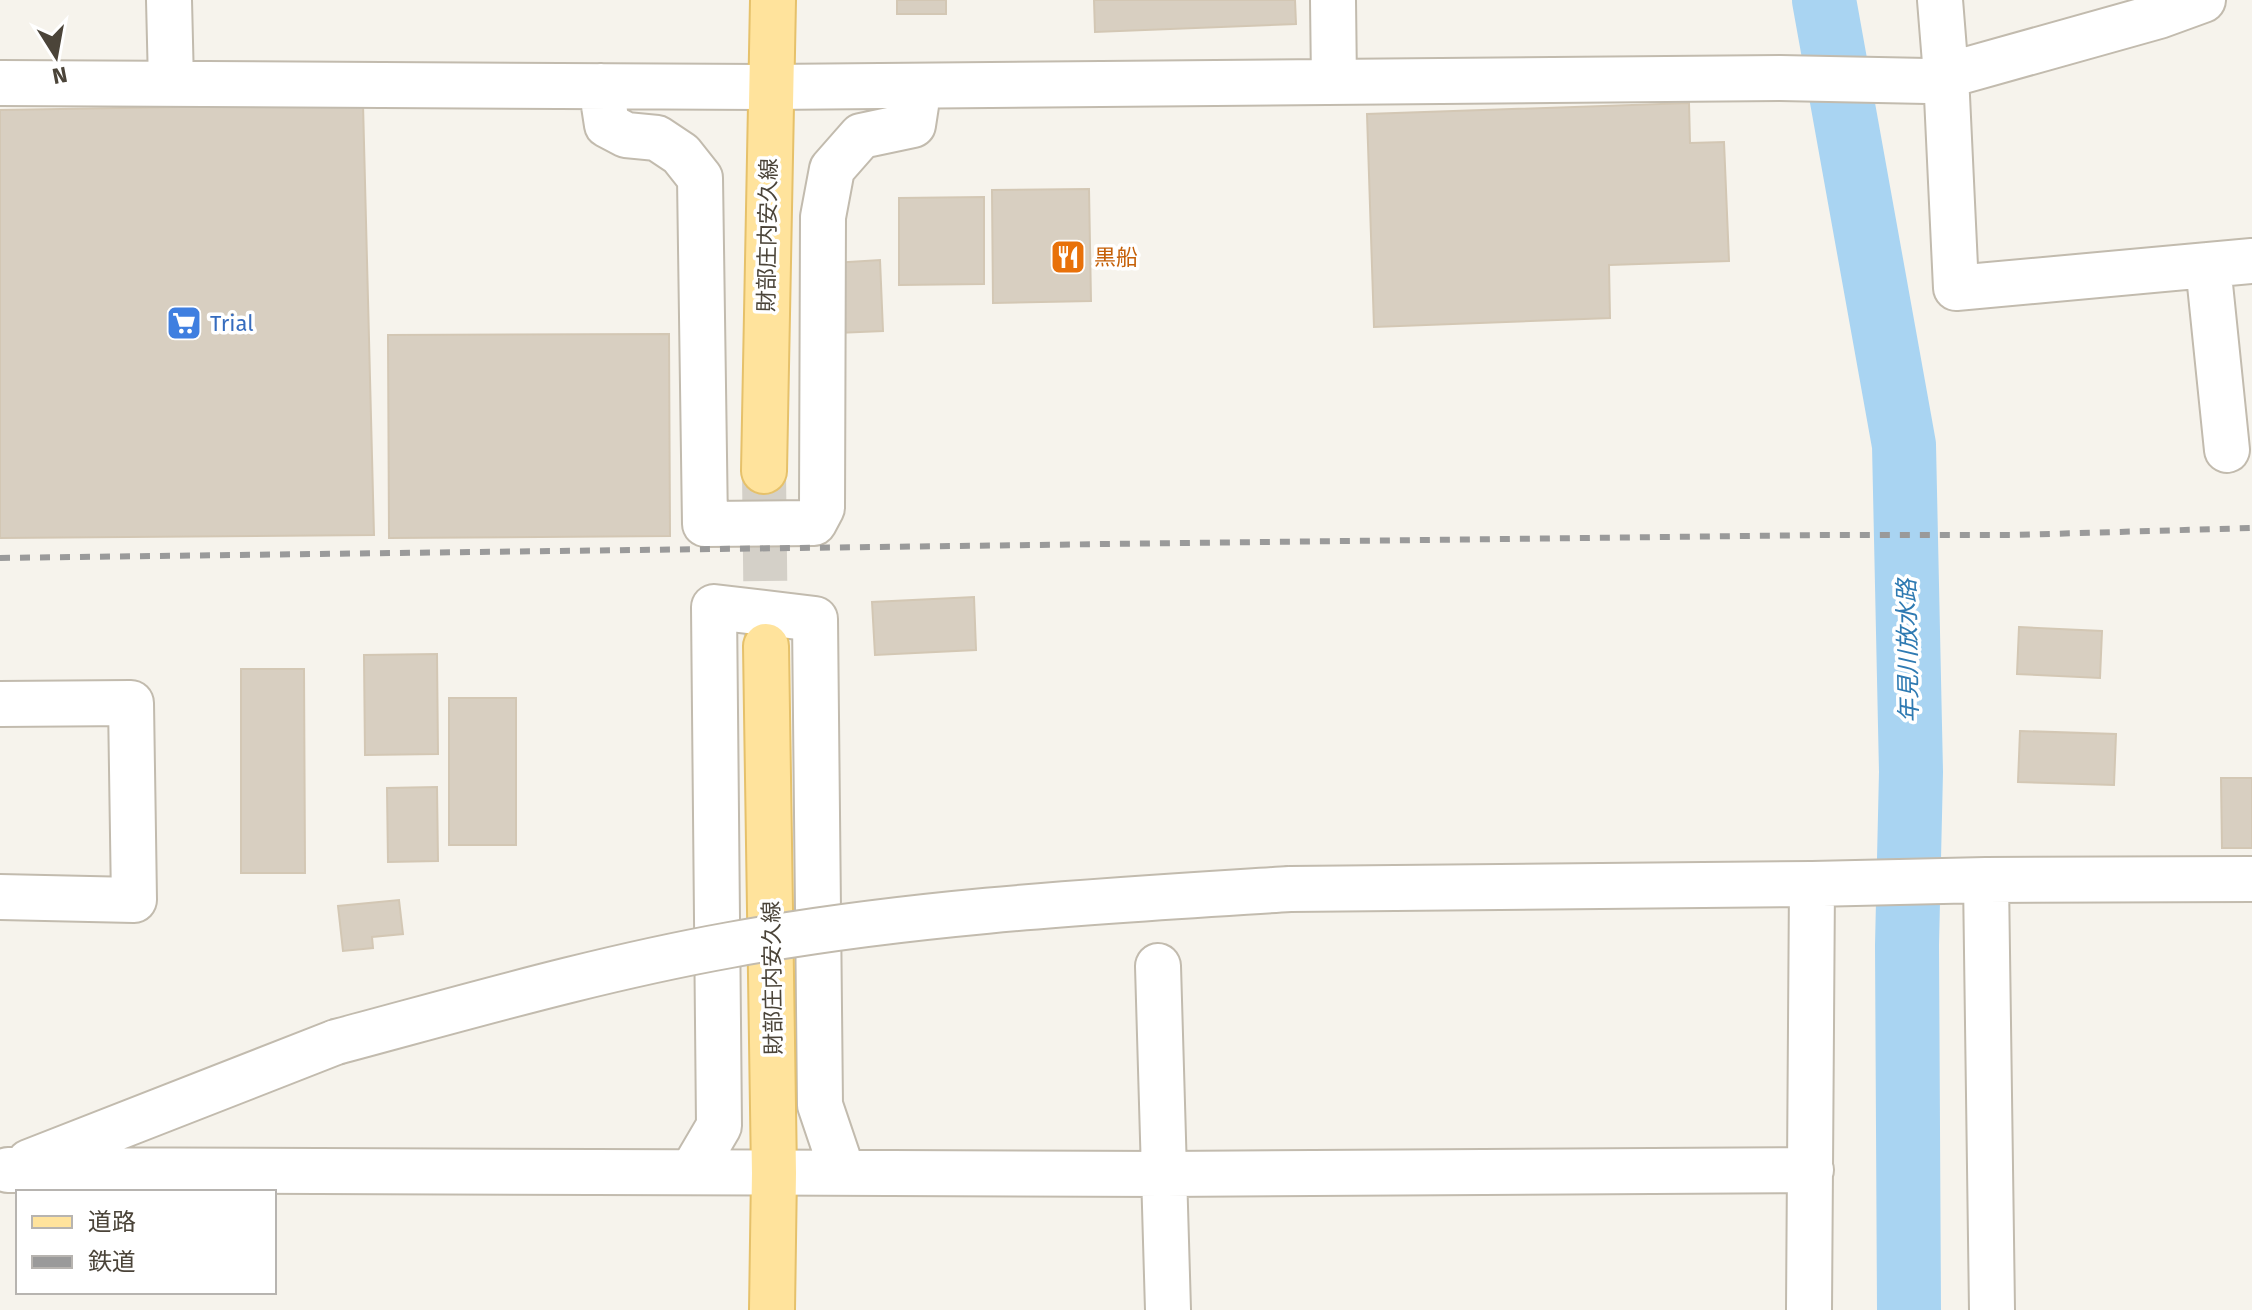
<svg xmlns="http://www.w3.org/2000/svg" width="2252" height="1310" font-family="'Fira Sans','Noto Sans JP',sans-serif">
  <style>
    .lines { fill: none; stroke-linecap: round; stroke-linejoin: round }
    .river { stroke: #a9d4f2; stroke-width: 64 }
    .building { fill: #d8cfc1; stroke: #d3c7b4; stroke-width: 2 }
    .major-tunnel { stroke: #d4d0c8; stroke-width: 44; stroke-dasharray: 44 22; stroke-linecap: butt }
    .minor-casing { stroke: #c2bbae; stroke-width: 48 }
    .major-casing { stroke: #e6c16a; stroke-width: 48 }
    .minor { stroke: #fff; stroke-width: 44 }
    .major { stroke: #ffe39c; stroke-width: 44 }
    .rail { stroke: #9a9a9a; stroke-width: 6; stroke-dasharray: 10 10; stroke-linecap: butt }
    .minor-bridge-casing { stroke: #c2bbae; stroke-width: 48; stroke-linecap: butt }
    .minor-bridge { stroke: #fff; stroke-width: 44 }
    .labels { text-anchor: middle; stroke-width: 7; stroke-linejoin: round; paint-order: stroke }
    .street-label { font-size: 22px; fill: #4b4439; stroke: #fff }
    .food-label { font-size: 22px; fill: #c56008; stroke: #fff; text-anchor: start }
    .shop-label { font-size: 22px; fill: #366cbe; stroke: #fff; text-anchor: start }
    .water-label { font-size: 24px; font-style: italic; fill: #2e7ab2; stroke: #fff }
  </style>
  <rect width="100%" height="100%" fill="#f6f3ec"/>
  <g class="lines">
    <path class="river" d="M1824 0 1904 445 1911 772 1907 945 1909 1310"/>
  </g>
  <path class="building" d="M897 0H946V14H897Z
    M1094 0H1295L1296 24 1095 32Z
    M1689 103 1690 143 1724 142 1729 261 1609 265 1610 318 1374 327 1367 114Z
    M363 104 374 535 0 538V110Z
    M1089 189 1091 301 993 303 992 190Z
    M984 197V284L899 285V198Z
    M880 260 883 331 837 333 833 263Z
    M669 334 670 536 389 538 388 335Z
    M974 597 976 650 875 655 872 602Z
    M2019 627 2102 631 2100 678 2017 674Z
    M437 654 438 754 365 755 364 655Z
    M241 669H304L305 873H241Z
    M449 698H516V845H449Z
    M2020 731 2116 734 2114 785 2018 782Z
    M2221 778H2252V848H2222Z
    M437 787 438 861 388 862 387 788Z
    M399 900 403 934 372 937 373 948 343 951 338 906Z"/>
  <g class="lines">
    <path class="major-tunnel" d="M764 471 766 646"/>
    <defs>
      <path id="minor" d="M169 0 171 83
        M1333 0 1334 82
        M1940 0 1946 75 1956 288 2252 261
        M0 83 770 87 1780 78 1927 81 2159 16 2203 0
        M601 86 607 125 626 135 657 138 681 154 700 178 705 524 814 523 822 508 823 217 832 169 861 136 913 125 919 86
        M2208 265 2227 450
        M0 704 131 703 134 900 0 897
        M1986 880 1992 1310
        M1290 889 1812 884 1986 880 2252 879
        M1158 966 1168 1310
        M29 1162 336 1042
        M8 1170 1165 1174 1811 1170
        M692 1172 719 1126 714 607 815 619 820 1105 843 1173
        M1809 1310 1812 884"/>
      <path id="major" d="M764 471 773 0
        M766 646 774 1173 772 1310"/>
    </defs>
    <use href="#minor" class="minor-casing"/>
    <use href="#major" class="major-casing"/>
    <use href="#minor" class="minor"/>
    <use href="#major" class="major"/>
    <path class="rail" d="M0 558 1823 535H2014L2252 528"/>
    <defs>
      <path id="minor-bridge" d="M336 1042C467 1007 597 969 730 945 915 911 1103 901 1290 889"/>
    </defs>
    <use href="#minor-bridge" class="minor-bridge-casing"/>
    <use href="#minor-bridge" class="minor-bridge"/>
  </g>
  <defs>
    <symbol id="restaurant-square" viewBox="-11 -11 22 22"><rect x="-9" y="-9" width="18" height="18" rx="4" fill="#e8710a" stroke="#fff"/><path d="M-5-6h1v4h1v-4h1v4h1v-4h1v5L-1.5 .5V6h-2V.5L-5-1ZM5-6V6H3V1.5H1.5Q1.5-4 5-6Z" fill="#fff"/></symbol>
    <symbol id="supermarket-square" viewBox="-11 -11 22 22"><rect x="-9" y="-9" width="18" height="18" rx="4" fill="#3f7fe0" stroke="#fff"/><path d="M-6-5.5h2.5l.6 2H6L4.5 2H-2.5L-4.4-4H-6ZM-1.5 3.2a1.3 1.3 0 1 0 .1 0ZM3 3.2a1.3 1.3 0 1 0 .1 0Z" fill="#fff"/></symbol>
  </defs>
  <g fill-rule="evenodd">
    <use href="#restaurant-square" x="1048" y="237" width="40" height="40"/>
    <use href="#supermarket-square" x="164" y="303" width="40" height="40"/>
  </g>
  <g class="labels">
    <g class="street-label">
      <text transform="translate(767 235) rotate(-89)" y="8">財部庄内安久線</text>
      <text transform="translate(772 978) rotate(-91)" y="8">財部庄内安久線</text>
    </g>
    <g class="food-label">
      <text x="1094" y="265">黒船</text>
    </g>
    <g class="shop-label">
      <text x="210" y="331">Trial</text>
    </g>
    <g class="water-label">
      <text transform="translate(1908 651) rotate(-91)" y="8">年見川放水路</text>
    </g>
  </g>
  <rect x="16" y="1190" width="260" height="104" fill="#ffffff" stroke="#b7b4b0" stroke-width="2"/>
  <rect x="32" y="1216" width="40" height="12" fill="#ffe39c" stroke="#b7b4b0" stroke-width="2"/>
  <text x="88" y="1230" font-size="24" fill="#4b4439">道路</text>
  <rect x="32" y="1256" width="40" height="12" fill="#9a9a9a" stroke="#b7b4b0" stroke-width="2"/>
  <text x="88" y="1270" font-size="24" fill="#4b4439">鉄道</text>
  <g transform="translate(56 56) rotate(169)" stroke="#ffffff" stroke-width="6" paint-order="stroke">
  <path d="M0-6L14 30L0 20L-14 30Z" fill="#4b4439"/>
  <text y="-12" font-size="22" font-weight="bold" text-anchor="middle" fill="#4b4439">N</text>
  </g>
</svg>
